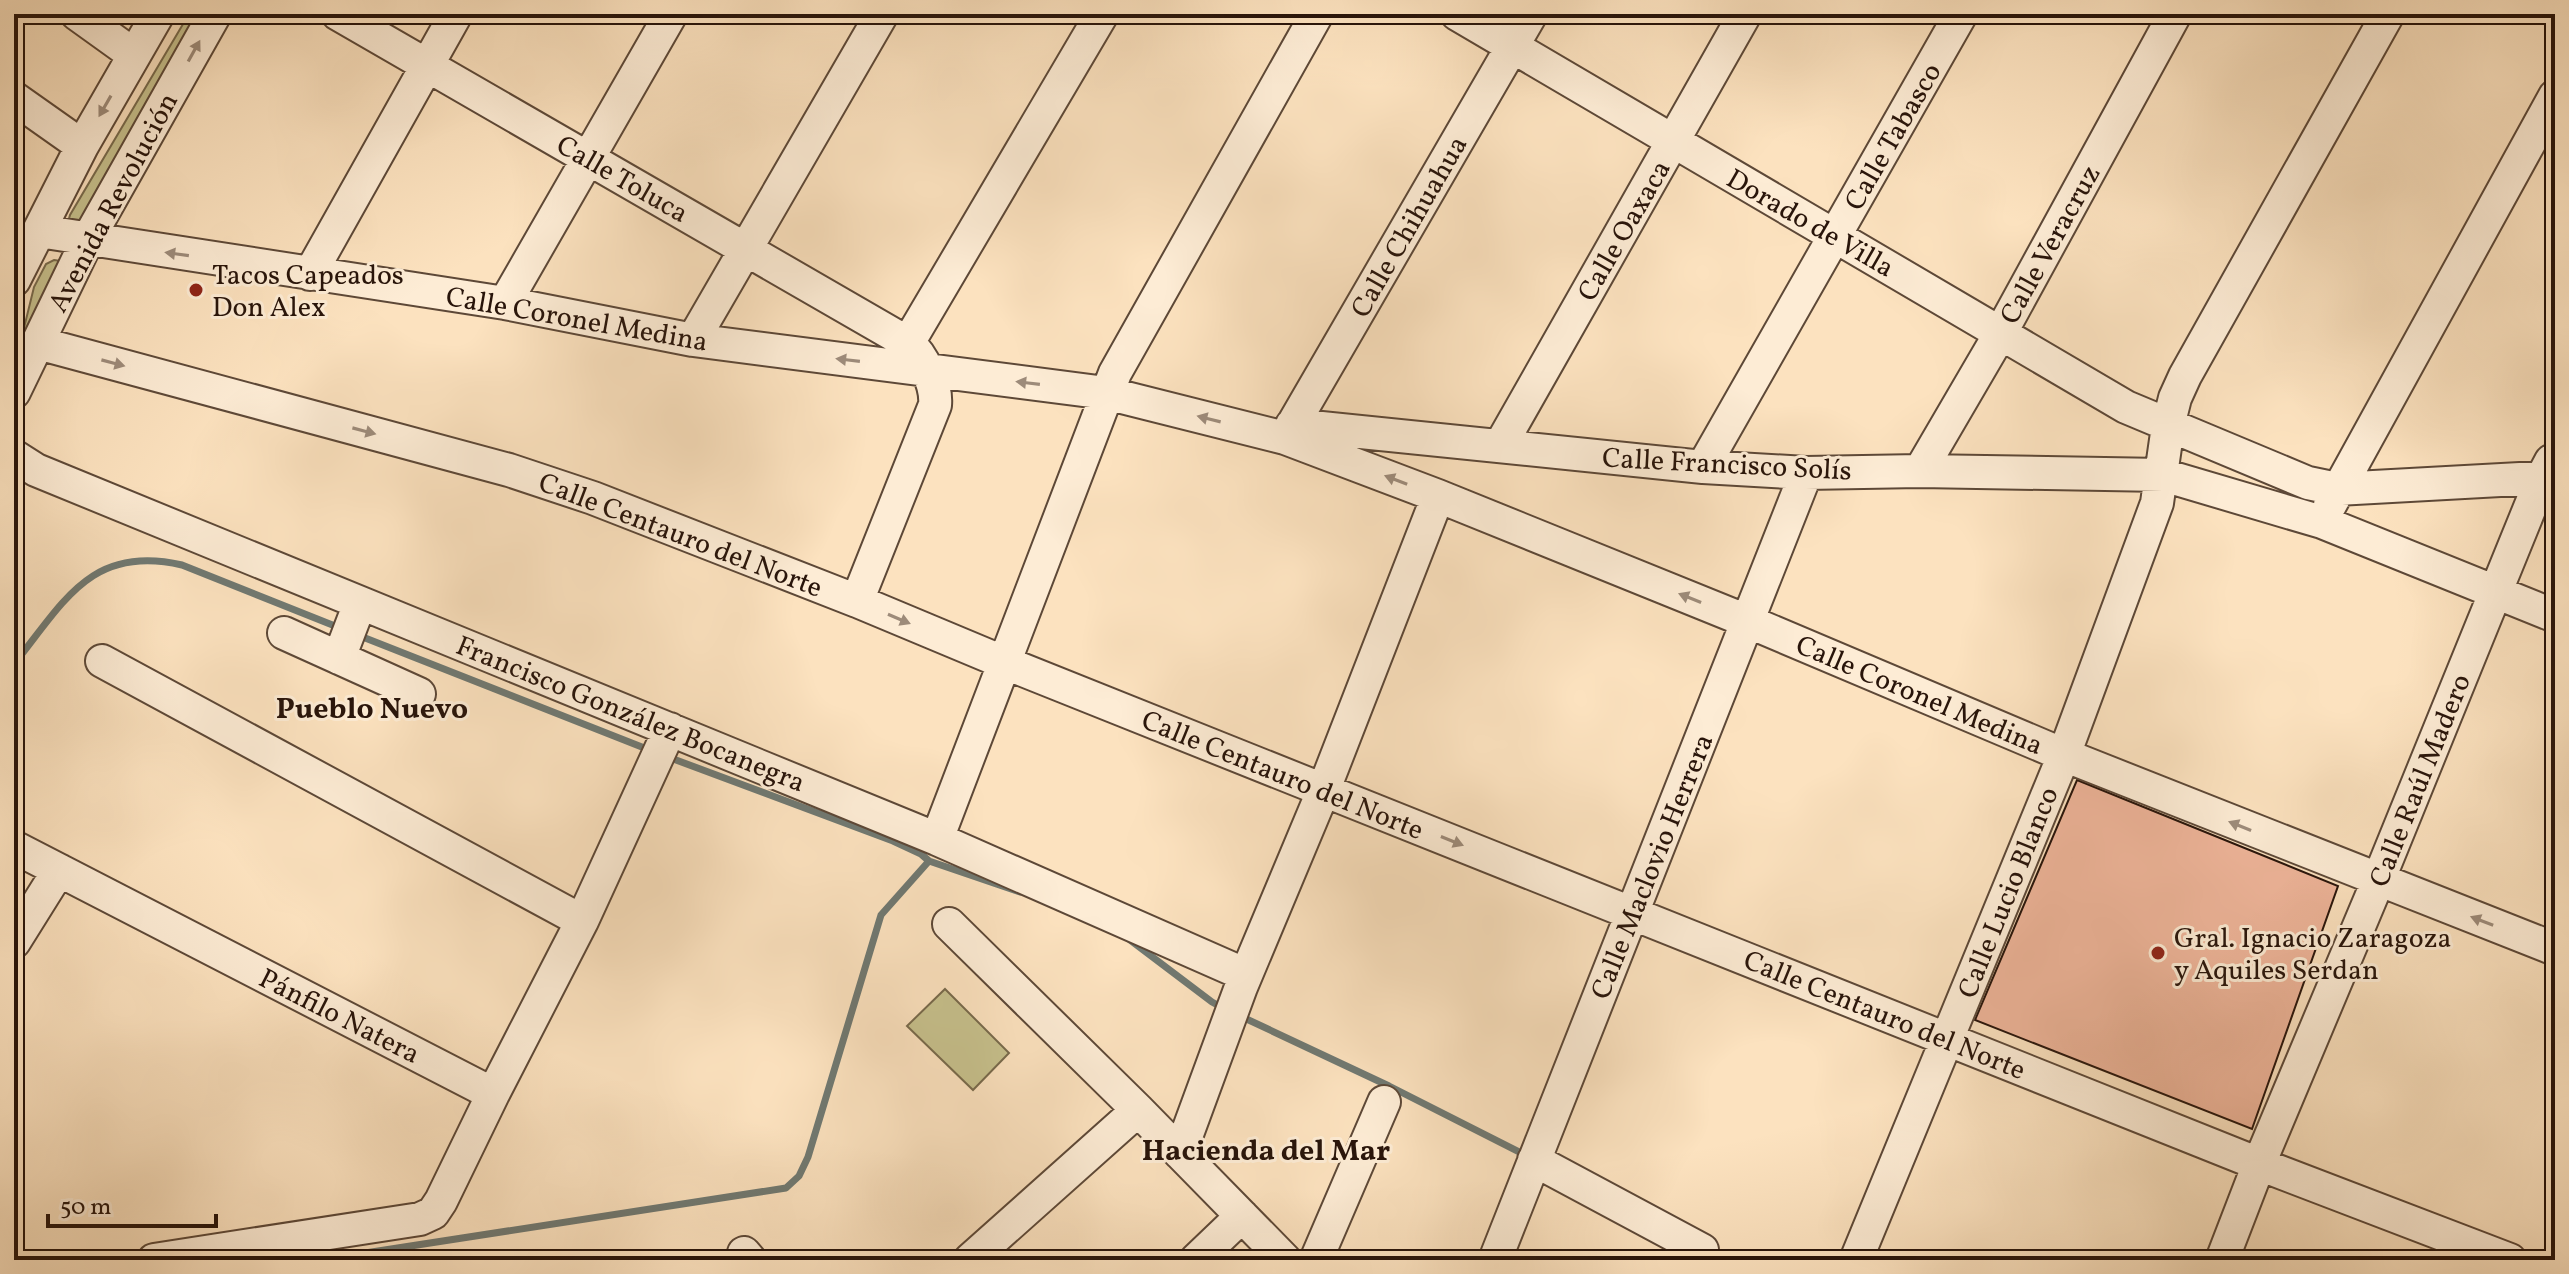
<svg xmlns="http://www.w3.org/2000/svg" width="2569" height="1274" font-family="Vollkorn,serif">
  <style>
    .green { fill: #c7c18d; stroke: #786a4c; stroke-width: 2 }
    .lines { fill: none; stroke-linecap: round; stroke-linejoin: round }
    .stream { stroke: #707972; stroke-width: 7 }
    .building { fill: #eeb499; stroke: #28140a; stroke-width: 2 }
    .minor-casing { stroke: #5d4837; stroke-width: 36 }
    .minor { stroke: #fdecd5; stroke-width: 32 }
    .oneway { fill: #9d8b7a }
    .poi-dot { fill: #8f2418; stroke: #fdecd5; stroke-width: 3 }
    .labels { text-anchor: middle; stroke-width: 6; stroke-linejoin: round; paint-order: stroke }
    .street-label { font-size: 28px; fill: #28140a; stroke: #fdecd5 }
    .poi-label { font-size: 28px; fill: #28140a; stroke: #fdecd5; text-anchor: start }
    .neighbourhood-label { font-size: 30px; font-weight: bold; fill: #28140a; stroke: #fdecd5 }
  </style>
  <rect width="100%" height="100%" fill="#fce2bf"/>
  <filter id="stains"><feTurbulence type="fractalNoise" baseFrequency=".0025" numOctaves="4"/><feColorMatrix values="0 0 0 0 .2 0 0 0 0 .09 0 0 0 0 .02 0 0 0 .5 -.17"/></filter>
  <radialGradient id="worn" r=".72"><stop offset=".6" stop-color="#630" stop-opacity="0"/><stop offset="1" stop-color="#630" stop-opacity=".3"/></radialGradient>
  <path class="green" d="M189 14H210L92 221 67 226 70 215Z
    M54 260 61 261 14 384V354L23 332 34 287 46 264Z
    M945 989 1009 1053 973 1090 907 1026Z"/>
  <g class="lines">
    <path class="stream" d="M355 634 652 751
      M14 664C64 602 91 544 182 565L340 628
      M668 757 893 841 921 854 929 861
      M1130 940 1212 1002 1223 1008
      M1238 1015 1389 1086 1525 1155
      M320 1260 786 1188 799 1176 808 1157 881 915 929 861 1020 892"/>
  </g>
  <path class="building" d="M2077 780 2338 886 2252 1129 1975 1020Z"/>
  <g class="lines">
    <defs>
      <path id="minor" d="M77 14 134 55
        M338 14 908 343
        M1457 14 2126 407 2308 483 2337 489 2555 477
        M14 98 82 146
        M39 231 505 303 693 340 1106 393 1285 438 1438 496 1747 621 2064 755 2555 949
        M310 274 456 14
        M14 280 82 146 158 14
        M505 303 671 14
        M693 340 882 14
        M38 343 509 470 593 498 857 601 1003 662 2259 1164 2510 1260
        M14 392 87 241 215 14
        M1292 425 1703 467 1806 473 1920 471 2163 475 2322 522 2555 616
        M1285 438 1531 14
        M1500 446 1745 14
        M14 456 36 470 937 839 1246 975
        M1703 467 1961 14
        M1920 471 2000 334 2175 14
        M2330 505 2555 96
        M857 601 935 405C937 386 923 355 908 343L1102 14
        M284 633 419 694
        M339 658 360 603
        M102 661 582 921
        M937 839 1115 373 1317 14
        M14 847 493 1094 582 921 670 729
        M949 924 1138 1110 1285 1260
        M14 942 59 870
        M1180 1153 1241 987 1324 789 1438 496
        M1534 1160 1702 1250
        M744 1253 750 1260
        M154 1260 420 1219 433 1213 441 1201 493 1094
        M970 1260 1138 1110
        M1196 1260 1242 1216
        M1316 1260 1384 1102
        M1495 1260 1806 473
        M1856 1260 2064 755 2157 503 2168 426 2175 398 2185 376 2388 14
        M2222 1260 2259 1164 2378 881 2542 478 2551 461"/>
    </defs>
    <use href="#minor" class="minor-casing"/>
    <use href="#minor" class="minor"/>
  </g>
  <defs><path id="oneway-solid" d="M-6-.8H1V-3.2L6.5 0L1 3.2V.8H-6Z" transform="scale(2)"/></defs>
  <g class="oneway">
    <use href="#oneway-solid" transform="translate(194 51) rotate(-61)"/>
    <use href="#oneway-solid" transform="translate(105 106) rotate(120)"/>
    <use href="#oneway-solid" transform="translate(177 254) rotate(-172)"/>
    <use href="#oneway-solid" transform="translate(848 360) rotate(-173)"/>
    <use href="#oneway-solid" transform="translate(113 363) rotate(15)"/>
    <use href="#oneway-solid" transform="translate(1028 383) rotate(-173)"/>
    <use href="#oneway-solid" transform="translate(1209 419) rotate(-166)"/>
    <use href="#oneway-solid" transform="translate(364 431) rotate(15)"/>
    <use href="#oneway-solid" transform="translate(1396 480) rotate(-159)"/>
    <use href="#oneway-solid" transform="translate(1690 598) rotate(-158)"/>
    <use href="#oneway-solid" transform="translate(899 619) rotate(23)"/>
    <use href="#oneway-solid" transform="translate(2240 826) rotate(-158)"/>
    <use href="#oneway-solid" transform="translate(1452 841) rotate(22)"/>
    <use href="#oneway-solid" transform="translate(2482 921) rotate(-159)"/>
  </g>
  <g class="poi-dot">
    <circle cx="196" cy="290" r="8"/>
    <circle cx="2158" cy="953" r="8"/>
  </g>
  <g class="labels">
    <g class="street-label">
      <text transform="translate(1892 136) rotate(-60)" y="10">Calle Tabasco</text>
      <text transform="translate(623 178) rotate(30)" y="10">Calle Toluca</text>
      <text transform="translate(112 202) rotate(-62)" y="10">Avenida Revolución</text>
      <text transform="translate(1811 222) rotate(30)" y="10">Dorado de Villa</text>
      <text transform="translate(1408 226) rotate(-60)" y="10">Calle Chihuahua</text>
      <text transform="translate(1623 230) rotate(-60)" y="10">Calle Oaxaca</text>
      <text transform="translate(2049 244) rotate(-61)" y="10">Calle Veracruz</text>
      <text transform="translate(577 318) rotate(10)" y="10">Calle Coronel Medina</text>
      <text transform="translate(1727 463) rotate(3)" y="10">Calle Francisco Solís</text>
      <text transform="translate(681 534) rotate(21)" y="10">Calle Centauro del Norte</text>
      <text transform="translate(1920 694) rotate(23)" y="10">Calle Coronel Medina</text>
      <text transform="translate(631 713) rotate(22)" y="10">Francisco González Bocanegra</text>
      <text transform="translate(1283 774) rotate(22)" y="10">Calle Centauro del Norte</text>
      <text transform="translate(2419 780) rotate(-68)" y="10">Calle Raúl Madero</text>
      <text transform="translate(1651 866) rotate(-68)" y="10">Calle Maclovio Herrera</text>
      <text transform="translate(2007 892) rotate(-68)" y="10">Calle Lucio Blanco</text>
      <text transform="translate(1885 1014) rotate(22)" y="10">Calle Centauro del Norte</text>
      <text transform="translate(340 1015) rotate(27)" y="10">Pánfilo Natera</text>
    </g>
    <g class="poi-label">
      <text x="212" y="284">Tacos Capeados<tspan x="212" dy="32">Don Alex</tspan></text>
      <text x="2174" y="947">Gral. Ignacio Zaragoza<tspan x="2174" dy="32">y Aquiles Serdan</tspan></text>
    </g>
    <g class="neighbourhood-label">
      <text x="372" y="718">Pueblo Nuevo</text>
      <text x="1266" y="1160">Hacienda del Mar</text>
    </g>
  </g>
  <rect width="2569" height="1274" fill="none" stroke="#fce2bf" stroke-width="48"/>
  <rect x="16" y="16" width="2537" height="1242" fill="none" stroke="#28140a" stroke-width="4"/>
  <rect x="24" y="24" width="2521" height="1226" fill="none" stroke="#28140a" stroke-width="2"/>
  <path d="M48 1214v12h168v-12" fill="none" stroke="#28140a" stroke-width="4"/>
  <text x="60" y="1214" font-size="24" fill="#28140a" stroke="#fdecd5" stroke-width="6" paint-order="stroke">50 m</text>
  <rect width="100%" height="100%" filter="url(#stains)"/>
  <rect width="100%" height="100%" fill="url(#worn)"/>
</svg>
